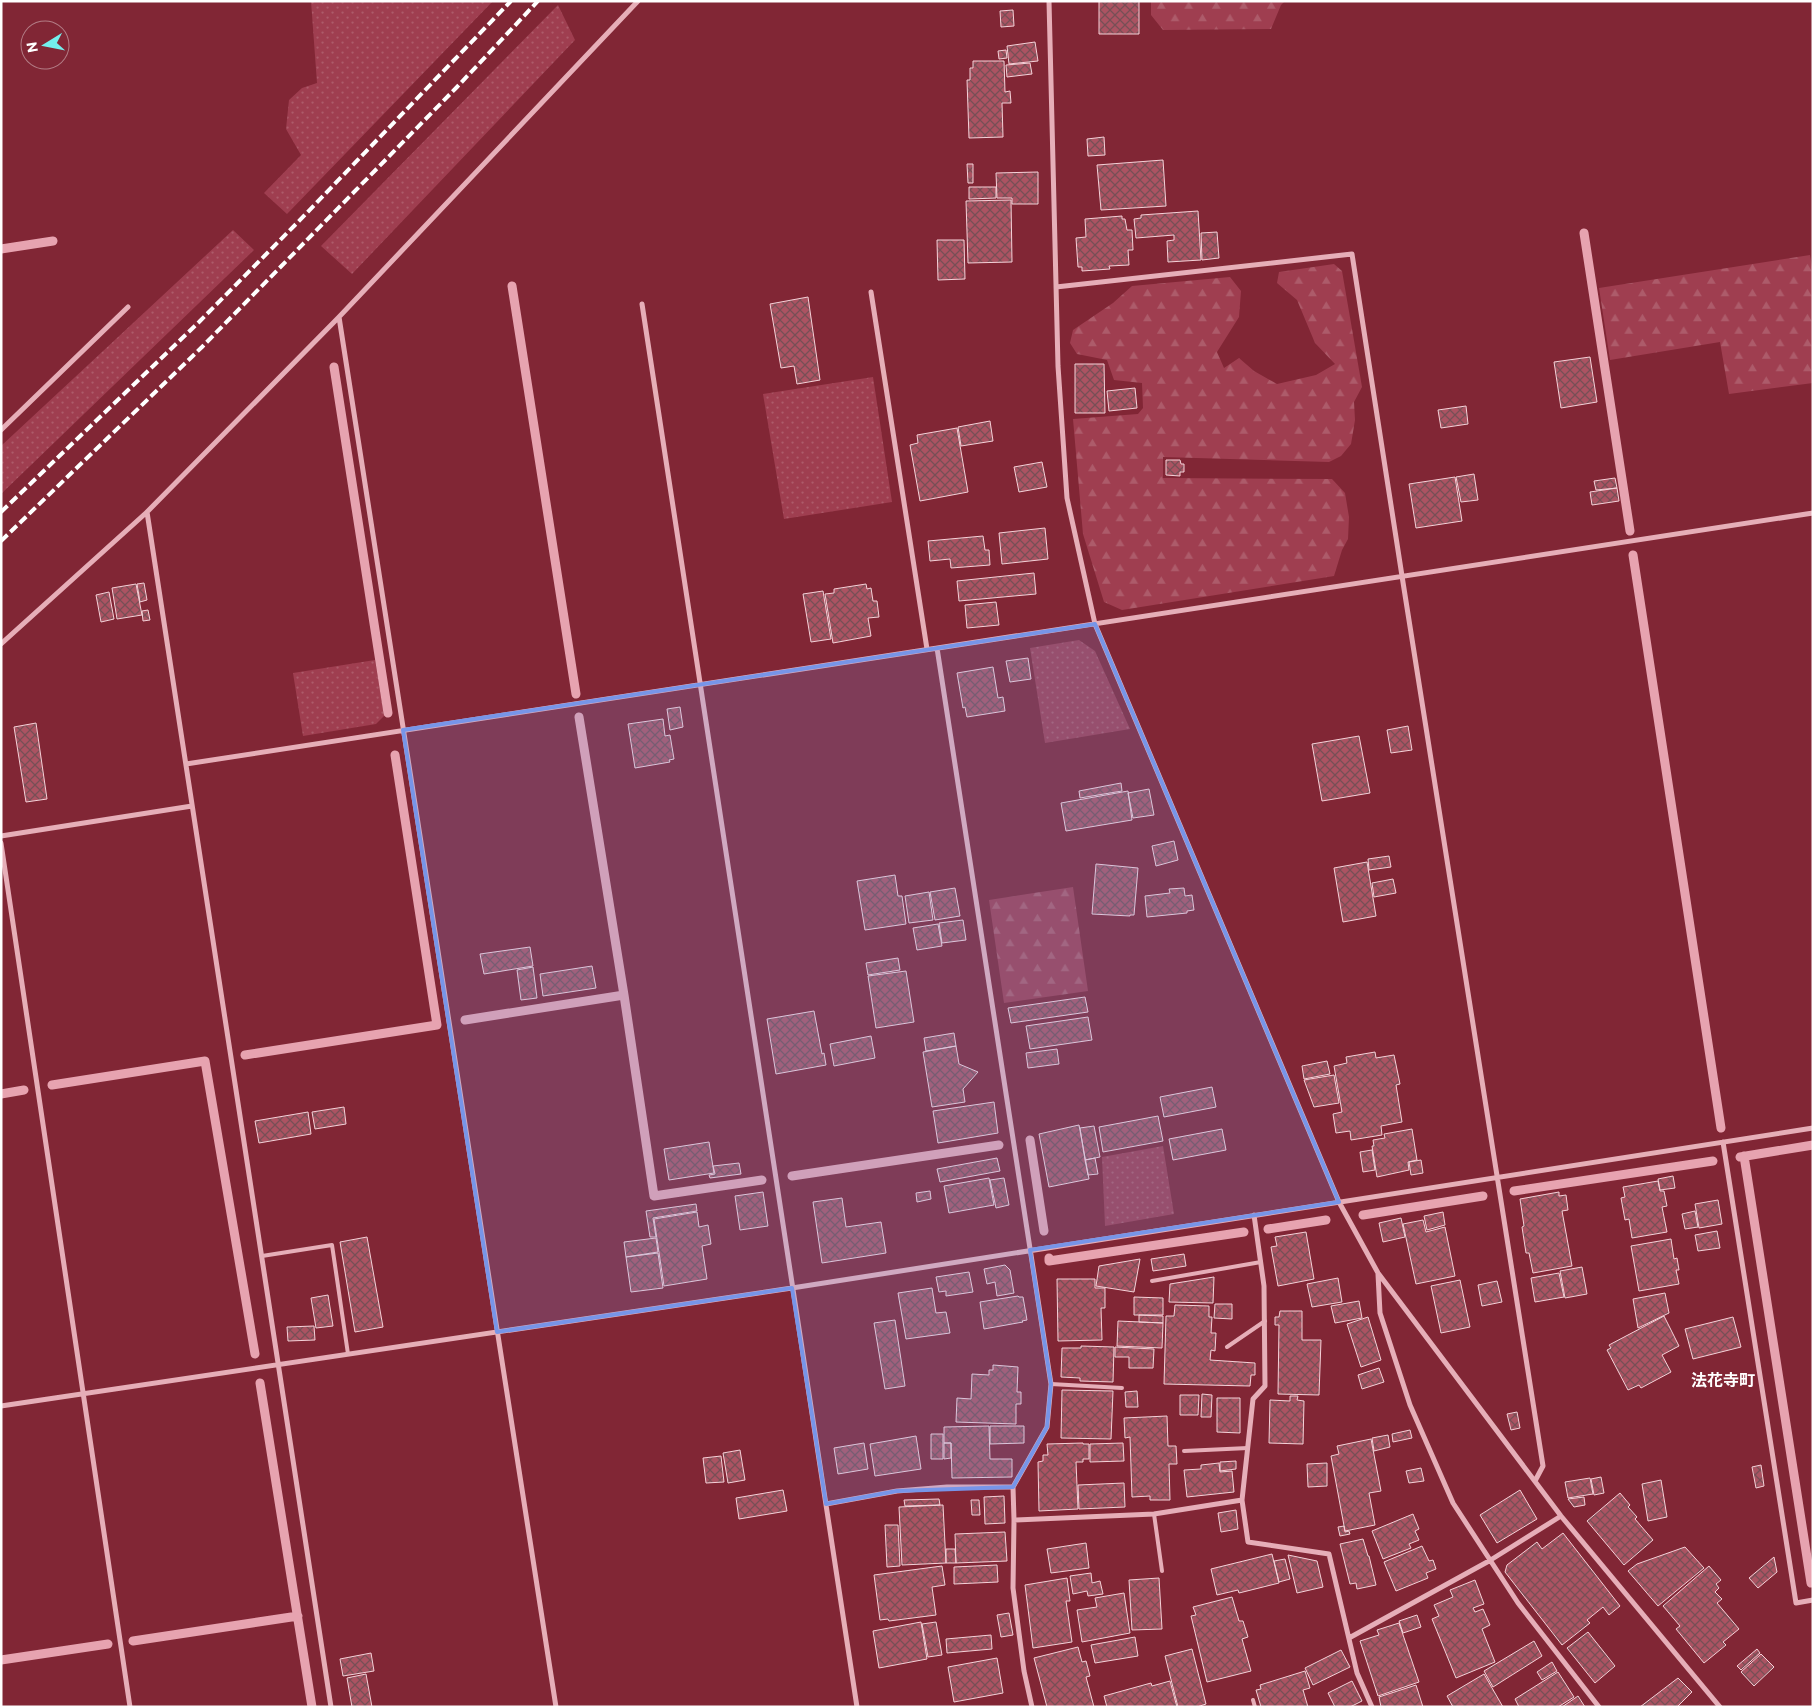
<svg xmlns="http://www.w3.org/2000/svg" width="1814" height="1708" font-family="Commissioner,'Noto Sans JP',sans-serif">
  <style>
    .grass { fill: url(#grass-dots) }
    .forest { fill: url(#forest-firs) }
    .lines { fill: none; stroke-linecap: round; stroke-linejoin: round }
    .stream { stroke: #e7a3b0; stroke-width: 9 }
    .building { fill: url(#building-cross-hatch); stroke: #f5d1d8 }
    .lane { stroke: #e6aeb8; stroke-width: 4 }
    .street { stroke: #e6aeb8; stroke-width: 5 }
    .rail { stroke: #fff; stroke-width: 4; stroke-dasharray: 9 4; stroke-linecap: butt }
    .marked { fill: #7795e8; fill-opacity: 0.2; stroke: #7795e8; stroke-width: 4; stroke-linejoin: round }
    .labels { text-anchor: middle; stroke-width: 4; stroke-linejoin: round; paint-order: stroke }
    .quarter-label { font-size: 16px; font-weight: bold; fill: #fff; stroke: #812635 }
  </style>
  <defs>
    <pattern id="grass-dots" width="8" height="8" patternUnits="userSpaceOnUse" patternTransform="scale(1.25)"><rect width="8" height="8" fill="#9f3e50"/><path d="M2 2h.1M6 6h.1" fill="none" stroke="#ad5b6a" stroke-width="1.8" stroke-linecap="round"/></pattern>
    <pattern id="forest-firs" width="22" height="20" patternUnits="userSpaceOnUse" patternTransform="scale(1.25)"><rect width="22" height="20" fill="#9f3e50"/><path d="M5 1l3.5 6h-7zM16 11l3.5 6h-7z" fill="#ad5b6a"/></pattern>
    <pattern id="building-cross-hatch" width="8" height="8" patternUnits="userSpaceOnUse" patternTransform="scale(1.25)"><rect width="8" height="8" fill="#ab5362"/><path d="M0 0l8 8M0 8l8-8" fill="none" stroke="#774f56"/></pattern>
  </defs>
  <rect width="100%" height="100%" fill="#812635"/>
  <path class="grass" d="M311 1H493L287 214 264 193 301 155 286 129 289 100 302 88 317 83Z
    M558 5 575 40 352 274 321 246Z
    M233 230 254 250 1 494V446Z
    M873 377 892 502 784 519 763 394Z
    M1079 640 1095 651 1130 729 1045 743 1030 648Z
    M375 660 384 716 376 724 303 736 293 673Z
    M1163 1146 1174 1214 1105 1226 1102 1157Z"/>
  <path class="forest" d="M1151 1H1285L1281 5 1271 29 1163 30 1151 15Z
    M1810 255 1813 273V383L1729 394 1720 342 1610 360 1599 288Z
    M1334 264 1342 271 1362 387 1354 402 1355 420 1351 444 1341 456 1329 462 1163 457V478L1332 479 1345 493 1349 517 1348 539 1342 550 1334 576 1122 610 1104 602 1083 534 1073 419 1138 414 1143 408 1142 383 1114 380 1107 360 1077 354 1070 343 1073 330 1113 303 1132 286 1230 277 1241 291 1239 317 1217 352 1224 368 1239 358 1254 371 1277 384 1316 375 1335 364 1315 343 1297 300 1277 283 1279 272Z
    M1073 887 1088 991 1004 1003 989 900Z"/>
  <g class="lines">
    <path class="stream" d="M1584 233 1630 531
      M1 249 53 241
      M512 286 576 694
      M334 367 388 713
      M1633 555 1721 1128
      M579 717 624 995
      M465 1020 624 995 654 1196 762 1180
      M245 1055 437 1025 395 755
      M52 1085 205 1061 255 1354
      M1 1094 24 1090
      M1030 1140 1044 1231
      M1744 1156 1811 1583
      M1740 1157 1813 1145
      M792 1176 999 1145
      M1514 1191 1713 1161
      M1363 1215 1483 1196
      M1268 1229 1326 1220
      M1049 1258V1261L1244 1232
      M260 1383 312 1707
      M133 1641 298 1616
      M1 1660 108 1644"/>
  </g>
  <path class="building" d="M1099 1H1139V34H1099Z
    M1013 10 1014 26 1001 27 1000 11Z
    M1035 42 1038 61 1009 64 1007 46Z
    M1006 50 1007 58 999 59 998 51Z
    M973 61H1004L1005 92 1010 91 1011 103H1002L1003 137 969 138 967 80H970V68H973Z
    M1030 63 1032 74 1007 77 1006 65Z
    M1104 137 1105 155 1088 156 1087 139Z
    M1163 160 1166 206 1101 210 1097 165Z
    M967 164H973V183H968Z
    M1038 172V204H1012V198H997L996 173Z
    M969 187H996V198L969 199Z
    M1011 200 1012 262 968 263 966 201Z
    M1198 211 1201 260 1168 262 1167 241 1174 240V235L1136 238 1134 219 1141 218V215Z
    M1122 216V219H1125L1127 230H1132L1133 250H1128L1129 265 1109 266 1110 269 1082 271V267H1078L1076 238 1086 237 1085 219Z
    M1217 232 1219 258 1202 260 1201 233Z
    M937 240H964L965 279 938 280Z
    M808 297 820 380 797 384 794 366 781 368 770 304Z
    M1590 357 1597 402 1561 408 1554 362Z
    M1075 364H1104L1105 413H1075Z
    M1135 388 1137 408 1109 411 1107 391Z
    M1466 406 1468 424 1441 428 1438 410Z
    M990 421 993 441 961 446 958 427Z
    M957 428 968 492 920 501 910 445 918 443 917 435Z
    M1166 460H1180L1181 464H1184V472H1180V476L1166 475Z
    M1042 462 1047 487 1019 492 1014 467Z
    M1474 474 1478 500 1461 502 1456 477Z
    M1455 477 1462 521 1416 528 1409 484Z
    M1615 478 1617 488 1596 490 1594 481Z
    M1617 488 1619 501 1592 505 1590 492Z
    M1045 528 1048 559 1002 564 999 533Z
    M983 536 985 550H989L990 565 951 568 950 559 930 561 928 541Z
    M1034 573 1036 594 959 601 957 581Z
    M144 583 147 600 140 602 137 584Z
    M136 584 142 615 117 619 112 588Z
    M866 584 867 589 871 588 873 601H877L879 617 868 618 871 636 833 643 825 594 834 593V589Z
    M823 591 831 639 811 642 803 594Z
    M109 592 114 619 101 622 96 595Z
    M996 602 999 625 967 628 965 605Z
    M148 610 150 620 143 621 142 611Z
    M1028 658 1031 679 1010 682 1006 661Z
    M993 667 998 698 1003 697 1005 711 967 717 965 707 963 708 957 673Z
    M680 707 683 727 670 730 667 709Z
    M663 719 665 736 670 735 674 759 669 760 670 762 635 768 628 724Z
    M36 723 47 799 26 802 14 727Z
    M1408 726 1412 750 1391 753 1387 730Z
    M1359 736 1370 793 1322 801 1312 744Z
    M1121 783 1122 791 1080 798 1079 791Z
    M1149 789 1154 815 1133 818 1128 793Z
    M1128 791 1132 820 1066 831 1061 803Z
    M1174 841 1178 860 1156 866 1152 846Z
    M1389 856 1391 867 1369 870 1368 859Z
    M1367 862 1376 916 1343 922 1334 868Z
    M1096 864 1138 868 1134 915H1130V916L1092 914Z
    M895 875 898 896H902L906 924 865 930 857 881Z
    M1393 879 1396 893 1374 897 1372 883Z
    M955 888 960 916 935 920 930 892Z
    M1184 888 1185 896 1192 895 1194 910 1187 911V913L1147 917 1145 896 1170 893 1169 889Z
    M929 892 933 920 909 923 905 896Z
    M963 920 966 940 942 943 939 923Z
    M938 924 942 946 917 950 913 928Z
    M530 947 533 966 484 974 480 954Z
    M898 958 900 970 868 975 866 963Z
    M592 966 596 988 543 996 540 974Z
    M533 967 537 998 521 1000 517 970Z
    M906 971 914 1022 876 1028 868 976Z
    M1085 997 1088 1012 1011 1023 1008 1008Z
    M814 1011 822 1054 824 1053 826 1065 776 1074 767 1019Z
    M1088 1017 1092 1040 1030 1049 1026 1026Z
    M954 1033 956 1046 926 1051 924 1038Z
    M871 1036 875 1058 834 1066 830 1044Z
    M956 1046 959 1064 978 1072 963 1089 965 1102 932 1107 923 1052Z
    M1057 1049 1059 1064 1028 1068 1026 1053Z
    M1375 1052 1376 1058 1394 1055 1400 1084 1396 1085 1402 1122 1381 1126 1382 1135 1351 1140 1350 1131 1336 1133 1333 1114 1342 1112 1334 1066 1347 1063 1346 1057Z
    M1327 1061 1330 1074 1304 1079 1302 1066Z
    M1334 1075 1339 1103 1314 1107 1304 1080Z
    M1212 1087 1216 1107 1164 1117 1160 1097Z
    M994 1102 998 1133 938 1143 933 1111Z
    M344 1107 346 1124 315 1129 312 1112Z
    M308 1112 311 1134 259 1143 255 1121Z
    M1158 1116 1163 1141 1103 1152 1099 1127Z
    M1079 1125 1089 1179 1049 1187 1039 1134Z
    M1094 1126 1100 1157 1085 1160 1080 1128Z
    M1222 1129 1226 1150 1173 1160 1169 1139Z
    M1412 1129 1417 1160 1408 1162 1409 1170 1377 1177 1372 1146H1374L1373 1140 1385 1138 1384 1134Z
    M709 1142 714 1173 669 1180 664 1149Z
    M1372 1150 1375 1170 1363 1172 1360 1152Z
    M997 1158 1000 1171 940 1182 937 1169Z
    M1095 1158 1098 1174 1088 1175 1085 1160Z
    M1421 1160 1423 1173 1411 1175 1409 1162Z
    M739 1163 741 1174 710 1178 709 1175 715 1174 713 1166Z
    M1673 1176 1675 1188 1660 1190 1658 1179Z
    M989 1178 994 1205 949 1213 944 1186Z
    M1004 1178 1009 1205 996 1208 990 1180Z
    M1658 1181 1660 1191H1664L1667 1206 1662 1207 1667 1232 1632 1238 1629 1219 1625 1220 1621 1198 1625 1197 1623 1187Z
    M930 1191 931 1199 917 1202 916 1193Z
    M763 1192 768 1226 740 1230 735 1196Z
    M1559 1192V1196L1566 1195 1568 1210 1562 1211 1572 1266 1533 1273 1529 1253H1526L1522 1227 1524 1226 1520 1199Z
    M842 1198 846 1227 881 1222 886 1253 822 1263 813 1202Z
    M1718 1200 1722 1224 1699 1228 1695 1204Z
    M696 1204 697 1211 653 1218 656 1237H650L646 1211Z
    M1695 1211 1698 1227 1685 1229 1682 1214Z
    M697 1212 699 1227 708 1225 711 1244 702 1246 707 1279 664 1286 654 1219Z
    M1443 1212 1445 1225 1427 1230 1424 1216Z
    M1401 1218 1405 1237 1383 1242 1379 1223Z
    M1423 1220 1426 1232 1445 1227 1455 1276 1416 1284 1403 1224Z
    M1717 1231 1720 1248 1698 1251 1695 1235Z
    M1306 1232 1314 1279 1278 1286 1271 1247 1277 1246 1275 1237Z
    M367 1237 383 1327 355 1332 340 1242Z
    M656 1238 658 1252 626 1257 624 1242Z
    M1671 1239 1674 1259 1677 1258 1679 1270H1676L1679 1284 1639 1291 1631 1246Z
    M658 1253 663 1288 631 1292 626 1257Z
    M1184 1254 1186 1266 1153 1271 1151 1259Z
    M1140 1259 1134 1292 1096 1286 1099 1266Z
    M1005 1265 1010 1270 1014 1293 997 1296 995 1282 987 1284 984 1269Z
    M1582 1267 1587 1294 1565 1298 1560 1271Z
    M969 1272 973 1292 946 1296V1291L939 1292 936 1277Z
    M1559 1273 1564 1297 1535 1302 1531 1278Z
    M1214 1277 1213 1303 1169 1302 1170 1284Z
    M1338 1278 1342 1302 1312 1307 1307 1284Z
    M1057 1279H1095V1288H1105V1308H1101L1102 1340 1058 1341Z
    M1460 1280 1470 1327 1441 1333 1431 1286Z
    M1497 1281 1502 1302 1482 1306 1478 1285Z
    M932 1288 936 1313 946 1312 950 1333 906 1339 898 1293Z
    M1665 1293 1669 1313 1638 1328 1633 1299Z
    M328 1295 333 1326 316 1328 311 1298Z
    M1018 1296 1019 1297H1023L1027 1320 1022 1321 1023 1322 984 1329 980 1302Z
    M1134 1297 1163 1298V1315H1134Z
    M1359 1301 1362 1318 1335 1323 1331 1306Z
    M1215 1304H1232V1319L1214 1318Z
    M1175 1305 1209 1306V1317H1212L1211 1333H1216L1215 1351 1211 1350 1210 1360 1255 1363V1375H1251L1250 1386 1164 1384 1166 1316H1174Z
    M1280 1311H1302V1340H1321L1319 1395 1278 1394 1279 1325H1275V1317H1279Z
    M1139 1315 1163 1316V1323L1139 1322Z
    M1664 1316 1679 1346 1662 1355 1671 1372 1641 1388 1639 1385 1628 1390 1607 1350 1611 1348 1609 1345Z
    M1368 1317 1381 1360 1361 1367 1347 1324Z
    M1733 1317 1741 1347 1693 1359 1685 1329Z
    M895 1320 905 1386 885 1389 874 1323Z
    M1118 1321 1163 1323 1162 1348 1117 1346Z
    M314 1326 315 1340 288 1341 287 1327Z
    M1081 1346 1114 1347 1113 1382 1080 1381V1378L1061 1377 1062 1348H1081Z
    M1115 1347 1154 1349 1153 1368H1129V1357H1115Z
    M993 1365 1018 1367 1017 1392H1021V1404H1016V1424L956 1422 957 1398 971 1399 972 1374 989 1375V1370H993Z
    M1379 1368 1384 1382 1362 1389 1358 1375Z
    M1062 1390 1113 1391 1111 1439 1061 1438Z
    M1137 1391 1138 1407H1126L1125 1392Z
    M1202 1394 1212 1395 1211 1417H1201Z
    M1180 1395H1199L1198 1415H1180Z
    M1290 1396H1298L1297 1400 1304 1401 1303 1444 1269 1443 1270 1400 1290 1401Z
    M1217 1398H1240V1433L1217 1432Z
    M1517 1412 1520 1428 1511 1430 1507 1414Z
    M1167 1416 1168 1446H1176L1177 1464H1169L1170 1500H1150V1496L1132 1497 1130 1437 1125 1438 1124 1418Z
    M989 1426 990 1459H1012V1477L952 1478 951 1443H944V1427Z
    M990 1426H1024V1443L990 1444Z
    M1410 1430 1412 1438 1393 1442 1392 1434Z
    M931 1434H943V1459H931Z
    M1388 1435 1390 1447 1374 1451 1372 1438Z
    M916 1436 921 1469 875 1476 870 1444Z
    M1371 1439 1381 1491 1369 1493 1375 1525 1345 1531 1331 1456 1339 1454 1337 1446Z
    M864 1443 868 1469 838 1474 834 1448Z
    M944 1443H951V1458L944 1459Z
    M1083 1443V1444H1089V1459H1083V1462H1076L1078 1509 1039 1511 1038 1462 1043 1461V1455H1048L1047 1444Z
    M1123 1443 1124 1461 1090 1462V1444Z
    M740 1450 745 1480 728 1483 723 1453Z
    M721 1456 724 1482 706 1483 703 1458Z
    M1236 1461V1469L1220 1471V1462Z
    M1219 1463 1220 1472 1232 1471 1234 1492 1187 1497 1184 1470 1201 1469V1465Z
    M1327 1463V1486L1308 1487 1307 1464Z
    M1761 1465 1764 1486 1756 1488 1752 1467Z
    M1421 1468 1424 1481 1409 1483 1406 1471Z
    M1601 1477 1604 1493 1594 1495 1591 1479Z
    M1590 1478 1593 1494 1568 1498 1565 1482Z
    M1661 1480 1667 1517 1648 1521 1642 1484Z
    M1124 1483 1125 1507 1079 1509 1078 1485Z
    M783 1490 787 1511 739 1519 736 1498Z
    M1520 1490 1537 1519 1497 1543 1480 1515Z
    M1620 1493 1630 1505 1628 1507 1637 1517 1635 1519 1653 1540 1624 1565 1587 1521Z
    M1004 1496 1005 1523 985 1524 984 1497Z
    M1584 1497 1585 1505 1574 1507 1568 1499Z
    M939 1499 940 1505 905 1506 904 1500Z
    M971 1500H979L980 1515H972Z
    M943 1505 946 1563 902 1565 899 1507Z
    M1236 1510 1238 1529 1221 1532 1218 1513Z
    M1413 1514 1419 1529 1415 1531 1419 1540 1409 1544 1411 1548 1383 1559 1372 1531Z
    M885 1525H898L900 1566 887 1567Z
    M1344 1526 1345 1532 1349 1531 1350 1534 1340 1536 1338 1527Z
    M1005 1532 1007 1561 956 1563 955 1534Z
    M1563 1533 1620 1606 1609 1615 1603 1607 1587 1620 1590 1623 1562 1645 1505 1572 1507 1565 1537 1542 1542 1549Z
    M1363 1539 1368 1556H1369L1376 1585 1357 1589 1356 1583 1350 1584 1340 1544Z
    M1086 1543 1089 1568 1051 1573 1047 1549Z
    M1422 1546 1429 1561 1433 1560 1436 1569 1426 1573 1428 1578 1396 1591 1384 1562Z
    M1685 1547 1704 1568 1658 1606 1628 1571 1637 1564Z
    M946 1549H955L956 1563H946Z
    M1272 1554 1279 1583 1239 1593 1238 1590 1217 1595 1211 1569Z
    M1288 1555 1317 1561 1323 1587 1297 1593Z
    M1774 1557 1777 1572 1758 1588 1749 1578Z
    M1285 1559 1290 1579 1279 1582 1274 1561Z
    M997 1565 998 1582 954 1584V1567Z
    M942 1566 945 1585 932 1587 936 1615 889 1621 888 1619 880 1620 874 1575Z
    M1709 1566 1721 1580 1716 1584 1719 1588 1715 1592 1722 1599 1717 1603 1739 1629 1723 1642 1726 1645 1704 1663 1676 1629 1680 1626 1663 1606Z
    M1091 1573 1092 1583 1100 1581 1103 1594 1088 1596 1087 1591 1073 1594 1070 1576Z
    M1067 1578 1070 1601H1066L1072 1642 1033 1648 1025 1585Z
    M1159 1578 1162 1629 1132 1630 1129 1580Z
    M1475 1580 1484 1604 1473 1608 1475 1612 1483 1609 1490 1625 1482 1629 1495 1662 1456 1678 1432 1619 1439 1616 1434 1605 1453 1597 1450 1590Z
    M1124 1593 1130 1633 1082 1642 1077 1610 1097 1607 1095 1598Z
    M1232 1597 1239 1621H1243L1248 1637 1242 1639 1251 1671 1207 1682 1191 1616 1196 1615 1193 1607Z
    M1009 1613 1013 1635 1001 1637 997 1615Z
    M1417 1615 1421 1627 1403 1633 1399 1621Z
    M921 1622 927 1659 879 1668 873 1631Z
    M936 1622 942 1655 928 1657 922 1624Z
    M1399 1623 1419 1682 1378 1696 1360 1641 1379 1635 1377 1630Z
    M1588 1632 1615 1666 1595 1683 1567 1648Z
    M991 1635 992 1649 947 1653 946 1639Z
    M1135 1637 1138 1656 1095 1663 1091 1645Z
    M1534 1641 1542 1656 1493 1687 1484 1671Z
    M1078 1647 1082 1662 1086 1661 1090 1676 1086 1677 1094 1707H1047L1034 1658Z
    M1192 1649 1206 1704 1197 1707H1178L1165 1656Z
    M1757 1649 1760 1653 1741 1670 1737 1666Z
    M1341 1650 1350 1667 1313 1685 1305 1668Z
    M371 1653 374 1671 343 1676 340 1659Z
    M1761 1654 1774 1667 1754 1686 1741 1672Z
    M997 1658 1003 1693 954 1702 948 1667Z
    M1552 1662 1557 1671 1542 1680 1537 1672Z
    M1305 1671 1310 1688 1303 1690 1308 1707H1261L1256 1690 1261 1689 1260 1685Z
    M1558 1672 1574 1697 1558 1707H1519L1515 1699Z
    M366 1674 372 1707H352L347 1678Z
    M1484 1674 1503 1707H1453L1447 1696Z
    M1678 1678 1692 1692 1677 1707H1640Z
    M1170 1681 1177 1707H1107L1104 1696 1151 1683 1152 1686Z
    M1352 1681 1362 1701 1350 1707H1335L1328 1693Z
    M1416 1685 1423 1707H1381L1379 1697Z
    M1578 1696 1585 1707H1562Z"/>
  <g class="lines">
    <path class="lane" d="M262 1256 332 1245 348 1354
      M1152 1281 1261 1262
      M1227 1347 1265 1321
      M1051 1384 1122 1388
      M1184 1451 1248 1448
      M1154 1514 1162 1571
      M1253 1700 1255 1707"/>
    <path class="street" d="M1049 1 1058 366 1067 498 1095 624 1339 1202 1378 1273 1561 1516 1720 1707
      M1056 287 1352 254 1402 576 1543 1466 1535 1481
      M871 292 927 649
      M642 304 857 1707
      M339 317 556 1707
      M1 430 128 307
      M147 512 331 1707
      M1 644 147 512 339 317 638 1
      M937 648 1051 1384 1047 1427 1013 1487 1014 1520 1013 1588 1024 1671 1032 1707
      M186 764 1813 513
      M1 836 192 806
      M1 843 130 1707
      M1723 1142 1796 1603 1813 1600
      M1254 1215 1264 1286 1265 1386 1253 1399 1242 1500 1248 1542 1329 1554 1357 1673 1372 1707
      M1378 1274 1380 1313 1410 1405 1453 1503 1518 1603 1599 1707
      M1 1406 792 1288 1813 1128
      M826 1504 897 1491 947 1487H1013
      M1014 1520 1154 1514 1242 1500
      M1349 1638 1489 1561 1561 1516"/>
    <path class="rail" d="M1 512 199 322 298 222 511 1
      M1 541 202 347 457 87 538 1"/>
  </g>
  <path class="marked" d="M1095 624 1339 1202 1030 1250 1051 1384 1047 1427 1013 1487 897 1491 826 1504 792 1288 497 1332 403 730Z"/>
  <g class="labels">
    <g class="quarter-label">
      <text x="1723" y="1386">法花寺町</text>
    </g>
  </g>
  <rect width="1814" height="1708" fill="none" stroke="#ffffff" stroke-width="5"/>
  <g transform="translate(45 45) rotate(260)"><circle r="24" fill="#812635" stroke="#b37d86"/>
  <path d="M0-4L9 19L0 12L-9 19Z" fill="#73efed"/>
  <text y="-8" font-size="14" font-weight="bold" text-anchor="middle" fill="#ffffff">N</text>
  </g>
</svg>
